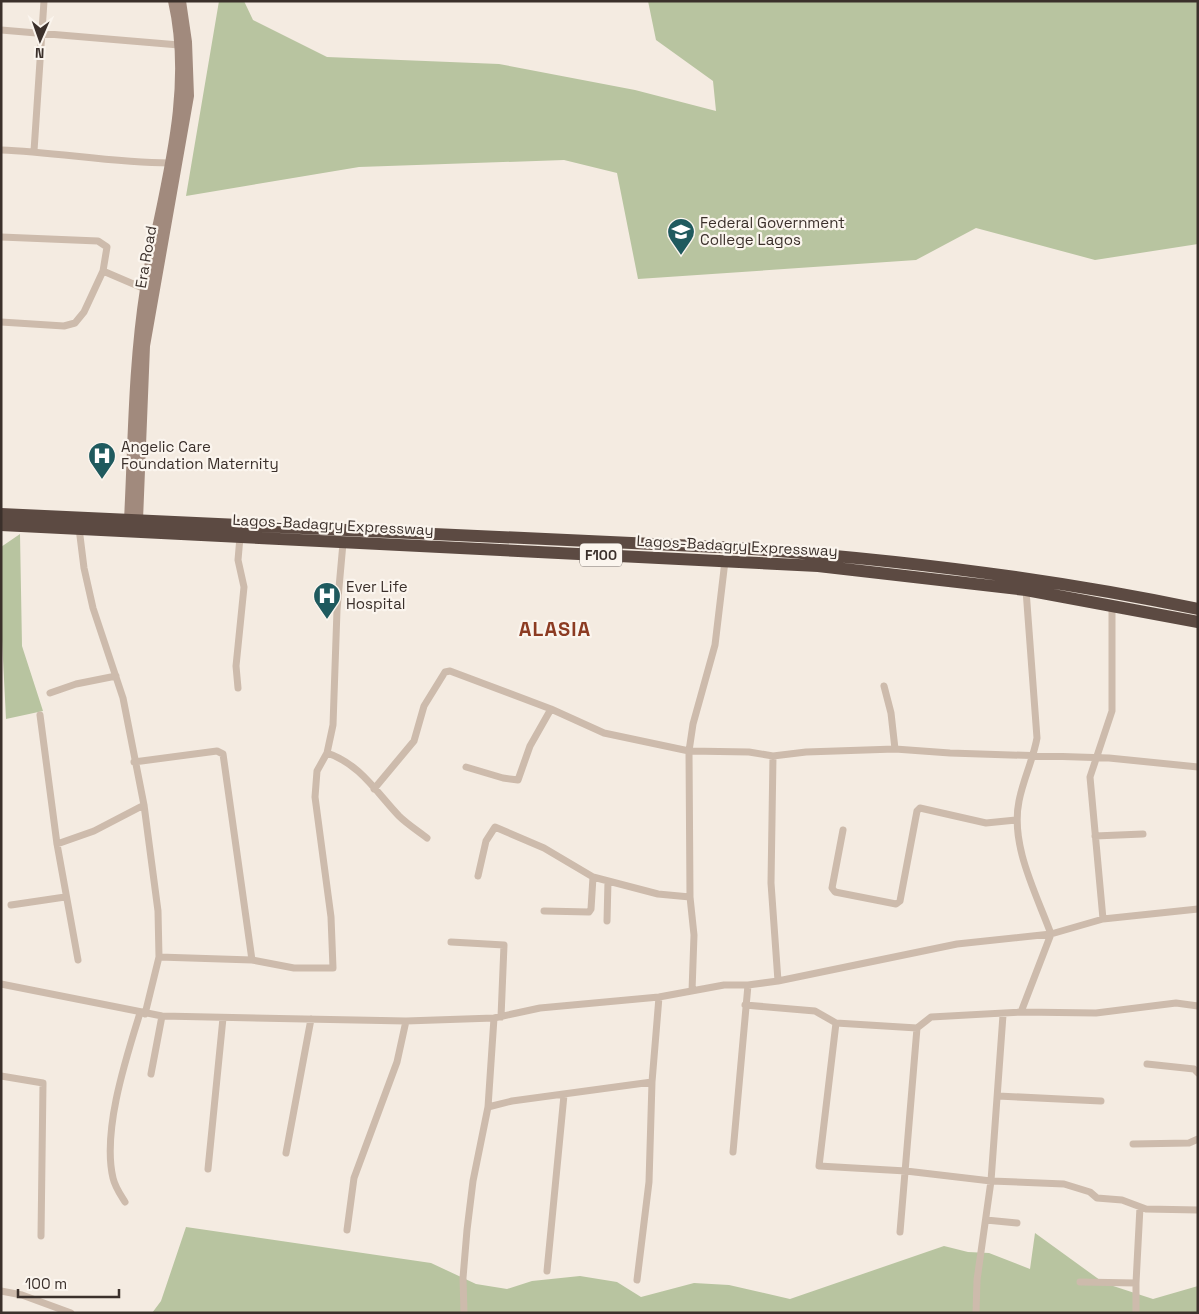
<svg xmlns="http://www.w3.org/2000/svg" width="1199" height="1314" font-family="'Space Grotesk',sans-serif">
  <style>
    .green { fill: #b8c4a0 }
    .lines { fill: none; stroke-linecap: round; stroke-linejoin: round }
    .street { stroke: #cdbbac; stroke-width: 7 }
    .secondary { stroke: #a18a7d; stroke-width: 10 }
    .highway { stroke: #5c4a42; stroke-width: 12 }
    .labels { text-anchor: middle; stroke-width: 4.5; stroke-linejoin: round; paint-order: stroke }
    .shield { fill: #fbf5ee; stroke: #756b66; stroke-width: 1 }
    .shield-label { font-size: 14px; font-weight: bold; fill: #3b302b }
    .poi-label { font-size: 15px; fill: #3b302b; stroke: #fbf5ee; text-anchor: start }
    .street-label { font-size: 15px; fill: #3b302b; stroke: #fbf5ee }
    .district-label { font-size: 20px; font-weight: bold; letter-spacing: 1px; fill: #8c3b22; stroke: #fbf5ee }
  </style>
  <rect width="100%" height="100%" fill="#f4ebe1"/>
  <path class="green" d="M219 1H244L253 20 327 57 499 64 635 90 716 111 713 81 656 40 648 1H1198V244L1095 260 976 228 916 260 638 279 617 173 564 160 359 167 186 196Z
    M20 534 22 646 43 711 6 719 1 620V547Z
    M186 1227 431 1263 476 1284 507 1289 532 1281 580 1276 617 1282 641 1297 694 1283 729 1285 790 1299 944 1246 968 1252 989 1253 1030 1269 1035 1233 1104 1283 1153 1299 1198 1286V1313H152L161 1301Z"/>
  <g class="lines">
    <path class="street" d="M1 30 179 45
      M1 150C57 152 113 163 169 163
      M34 151 44 1
      M1 237 98 241 107 247 103 271 84 312 75 323 64 326 1 322
      M103 271 145 289
      M79 528 84 568 93 608 123 698 144 805 158 911 159 957 145 1014
      M884 686 891 713 895 749
      M238 688 236 666 244 587 238 560 240 537
      M50 693 76 684 116 676
      M40 715 57 844 78 960
      M327 753C359 763 377 793 399 816 407 824 418 831 427 838
      M773 756 771 883 778 981
      M134 762 217 751 223 754 252 960
      M466 767 503 778 518 780 530 746 551 709
      M374 789 414 741 424 706 445 672 450 671 551 709 604 733 689 751 749 752 773 756 806 752 895 749 950 753 1109 758 1198 767
      M843 830 832 888 835 892 896 904 900 901 917 811 920 808 986 823 1016 820
      M1095 836 1143 834
      M57 844 94 831 144 805
      M478 876 486 841 495 827 544 848 593 877 658 894 690 897
      M11 905 65 897
      M544 911 589 912 591 909 593 877
      M1103 919 1090 777 1112 711V605
      M607 921 608 881
      M451 942 504 945 501 1017
      M159 957 252 960 294 968H333L331 917 315 797 317 771 327 753 333 725 337 610 343 543
      M1 984 162 1016 406 1021 494 1018 540 1008 659 997 724 985H748L778 981 957 944 1051 934 1103 919 1198 909
      M692 991 694 935 690 897 689 751 693 724 715 645 725 561
      M745 1005 815 1011 836 1023 917 1028 931 1017 1021 1012 1096 1013 1176 1003 1198 1006
      M1021 1012 1051 934C1036 893 1010 845 1019 801 1023 780 1033 760 1037 738L1026 590
      M836 1023 819 1166 906 1171 991 1181 1064 1184 1090 1192 1097 1198 1122 1200 1146 1209 1198 1210
      M1147 1064 1194 1069 1198 1073
      M151 1074 162 1016
      M1 1076 43 1083 41 1236
      M998 1096 1101 1101
      M488 1107 512 1101 652 1082
      M1133 1144 1189 1143 1198 1139
      M733 1152 748 985
      M286 1153 311 1019
      M208 1169 223 1018
      M125 1202C120 1194 115 1187 113 1178 102 1131 126 1058 140 1013
      M986 1220 1017 1223
      M347 1230 354 1178 397 1062 406 1021
      M900 1232 917 1028
      M547 1271 564 1095
      M637 1280 649 1182 652 1082 659 997
      M1080 1282 1136 1283 1140 1207
      M1136 1283V1313
      M1 1291 22 1295 71 1313
      M464 1313 463 1278 467 1230 473 1181 488 1107 494 1018
      M976 1313 977 1280 991 1181 1003 1015"/>
    <path class="secondary" d="M129 520C133 443 133 365 145 289 161 195 195 97 173 1
      M138 520 145 346 189 96 187 42 181 1"/>
    <path class="highway" d="M1 514 739 548C893 559 1046 577 1198 609
      M1 525 818 566 1026 590 1198 622"/>
  </g>
  <defs>
    <symbol id="school-pin" viewBox="-11 -11 22 30"><path d="M0 17L-7.5 6A9.5 9.5 0 1 1 7.5 6Z" fill="#1f5a5e" stroke="#fbf5ee"/><path d="M0-5L7-2L0 1L-7-2ZM-4 1L0 2.5L4 1V4Q0 6-4 4Z" fill="#fff"/></symbol>
    <symbol id="hospital-pin" viewBox="-11 -11 22 30"><path d="M0 17L-7.5 6A9.5 9.5 0 1 1 7.5 6Z" fill="#1f5a5e" stroke="#fbf5ee"/><path d="M-5-5h3v3.5h4V-5h3V5h-3V1.5h-4V5h-3Z" fill="#fff"/></symbol>
  </defs>
  <g fill-rule="evenodd">
    <use href="#school-pin" x="665" y="216" width="32" height="43"/>
    <use href="#hospital-pin" x="86" y="440" width="32" height="43"/>
    <use href="#hospital-pin" x="311" y="580" width="32" height="43"/>
  </g>
  <g class="labels">
    <rect class="shield" x="580" y="543.5" width="42" height="23" rx="4"/>
    <g class="shield-label">
      <text x="601" y="560">F100</text>
    </g>
    <g class="poi-label">
      <text x="700" y="228">Federal Government<tspan x="700" dy="17">College Lagos</tspan></text>
      <text x="121" y="452">Angelic Care<tspan x="121" dy="17">Foundation Maternity</tspan></text>
      <text x="346" y="592">Ever Life<tspan x="346" dy="17">Hospital</tspan></text>
    </g>
    <g class="street-label">
      <text transform="translate(146 257) rotate(-80)" y="5">Era Road</text>
      <text transform="translate(333 525) rotate(3)" y="5">Lagos-Badagry Expressway</text>
      <text transform="translate(737 546) rotate(3)" y="5">Lagos-Badagry Expressway</text>
    </g>
    <g class="district-label">
      <text x="555" y="636">ALASIA</text>
    </g>
  </g>
  <rect width="1199" height="1314" fill="none" stroke="#3b302b" stroke-width="5"/>
  <g transform="translate(40 40) rotate(182)" stroke="#fbf5ee" stroke-width="4" paint-order="stroke">
  <path d="M0-4L9 19L0 12L-9 19Z" fill="#3b302b"/>
  <text y="-8" font-size="14" font-weight="bold" text-anchor="middle" fill="#3b302b">N</text>
  </g>
  <path d="M18 1289v8h101v-8" fill="none" stroke="#3b302b" stroke-width="2.5"/>
  <text x="25" y="1289" font-size="15" fill="#3b302b" stroke="#fbf5ee" stroke-width="4" paint-order="stroke">100 m</text>
</svg>
